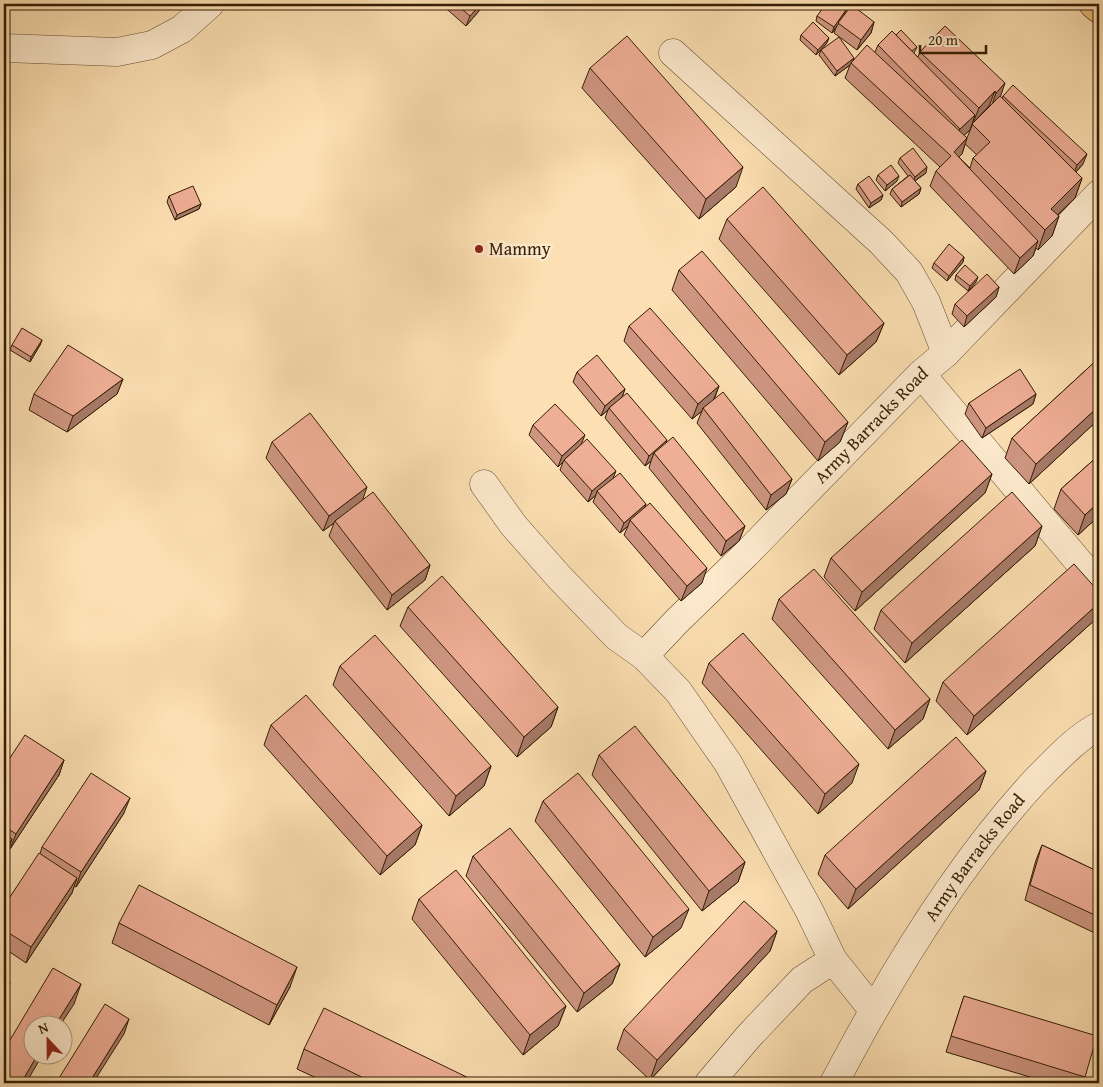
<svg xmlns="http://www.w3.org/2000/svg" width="1103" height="1087" font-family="'Gentium Book Plus',serif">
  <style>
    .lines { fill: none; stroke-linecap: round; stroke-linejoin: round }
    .minor-casing { stroke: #654e2f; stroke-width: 29 }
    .highway-casing { stroke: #331d03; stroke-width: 29 }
    .minor { stroke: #fdeacd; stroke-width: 28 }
    .highway { stroke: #eec079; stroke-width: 28 }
    .wall { fill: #ce9681; stroke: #331d03; fill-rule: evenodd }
    .shaded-wall { fill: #a77a69; stroke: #331d03 }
    .building { fill: #efae96; stroke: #331d03 }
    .poi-dot { fill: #8f2418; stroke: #fdeacd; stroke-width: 2 }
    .labels { text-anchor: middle; stroke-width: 5; stroke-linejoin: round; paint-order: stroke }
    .poi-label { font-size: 18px; fill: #331d03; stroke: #fdeacd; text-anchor: start }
    .street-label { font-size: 18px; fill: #331d03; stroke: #fdeacd }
  </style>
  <rect width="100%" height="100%" fill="#fcdfb2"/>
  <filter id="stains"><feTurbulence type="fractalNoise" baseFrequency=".004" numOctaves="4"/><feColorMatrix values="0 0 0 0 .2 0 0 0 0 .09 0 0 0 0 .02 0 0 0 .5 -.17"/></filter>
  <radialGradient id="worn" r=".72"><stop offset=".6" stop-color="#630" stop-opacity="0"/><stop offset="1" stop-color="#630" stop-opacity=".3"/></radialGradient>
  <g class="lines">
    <defs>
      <g id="minor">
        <path d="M4 48 117 52 152 45 182 29 210 4"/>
        <path d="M673 53 881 242 909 272 926 302 946 353"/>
        <path d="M921 374 1099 586"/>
        <path d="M484 484 514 526 560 578 617 637 644 656 678 691 728 763 809 910 833 960 873 1010"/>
        <path id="s1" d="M644 656 677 621 746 554 921 374 946 353 1099 194"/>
        <path d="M709 1083 749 1036 802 980 833 960"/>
        <path id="s2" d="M834 1083C847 1059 860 1034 874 1010 920 929 973 848 1036 780 1053 763 1078 736 1099 726"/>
      </g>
      <path id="highway" d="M1093 4 1099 9"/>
    </defs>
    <use href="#minor" class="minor-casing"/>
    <use href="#highway" class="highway-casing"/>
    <use href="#minor" class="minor"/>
    <use href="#highway" class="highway"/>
  </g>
  <path class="wall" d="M441 4H485L466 26Z
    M844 15 874 22 871 33 857 50 834 33 837 25 832 33 816 21 817 16Z
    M945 26 1000 97 1002 98 1003 96 1083 164 1076 172 1082 178 1075 198 1058 215 1059 216 1052 236 1038 250 1036 248 1033 256 1014 274 930 186 936 171 940 167 845 78 850 65 835 76 819 55 821 50 853 60 875 52 878 45 896 35 917 47 914 53 918 57 920 52ZM972 122 973 123 967 138 964 135 970 130ZM965 144 977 155 973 158 970 168 959 157 962 154Z
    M801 35 827 43 816 55 800 40Z
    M590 68 736 187 699 219 582 88Z
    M900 158 926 173 915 181 921 188 919 194 901 207 890 194 892 189 908 176 898 163Z
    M878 175 897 181 885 191 876 180Z
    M858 184 883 195 881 200 869 208 856 189Z
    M169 196 201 204 199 209 175 220 167 202Z
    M727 219 884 323 876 342 839 375 719 239Z
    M964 257 963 262 947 281 932 268 934 263Z
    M679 270 848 422 840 442 818 461 672 290Z
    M956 275 976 282 968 291 955 280Z
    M999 287 996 297 964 327 952 314 955 304Z
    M629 326 719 386 714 400 792 479 786 494 766 510 697 423 702 411 692 419 624 341Z
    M42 340 40 345 30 362 10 350 12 345Z
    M1099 358V419L1029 484 1005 458 1012 438Z
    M577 372 625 389 622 397 745 526 739 541 721 556 649 468 651 461 645 466 605 418 608 410 601 416 573 382Z
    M123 379 117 394 67 432 29 410 34 394Z
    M1036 394 1033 404 982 438 965 414 969 403Z
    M533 425 581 444 613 478 646 504 644 508 702 583 681 601 624 535 628 526 620 533 593 502 596 495 588 502 560 470 563 462 558 467 529 435Z
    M272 442 363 499 430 565 425 580 387 610 329 536 334 523 323 531 266 458Z
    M1099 455V516L1078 535 1054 509 1061 489Z
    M992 474 985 493 855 611 824 577 831 558Z
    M1042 526 1035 546 905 663 874 629 881 610Z
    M779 599 930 699 923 719 888 749 772 619Z
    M408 607 558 707 551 727 517 757 400 626Z
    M1097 618 967 735 936 701 943 682Z
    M709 663 852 783 818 814 702 683Z
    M340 666 491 766 484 786 449 816 333 685Z
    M271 725 422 825 415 845 380 875 264 745Z
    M599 755 745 862 738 882 702 911 592 775Z
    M64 760 59 775 10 849 9 848 7 854 4 858V767Z
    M986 771 979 790 848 909 818 874 825 855Z
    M543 801 681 928 645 957 535 821Z
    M124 813 76 887 74 886 72 893 26 963 4 948V906L40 854 42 847Z
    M1042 845 1099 872V935L1025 900 1036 860Z
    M473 856 620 964 612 984 577 1012 466 876Z
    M419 899 566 1006 558 1026 523 1055 412 919Z
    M119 923 290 987 269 1025 112 943Z
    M777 931 770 951 650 1080 617 1049 624 1029Z
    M964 996 1085 1077 1082 1083H1050L946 1052Z
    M304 1049 479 1083H327L297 1069Z"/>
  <path class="shaded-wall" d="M481 4H485L466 26 470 16Z
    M846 10 844 16 832 33 834 27Z
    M874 22 871 33 857 50 861 40Z
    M829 38 827 43 816 55 818 50Z
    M854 58 852 63H851L850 65 835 76 837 71Z
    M1005 83 1000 98 991 108 996 93Z
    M995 91 989 106 973 123 979 108Z
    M975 115 970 130 955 144 960 129Z
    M967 138 962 154 949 167 954 152Z
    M1087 154 1083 164 1073 175 1077 165Z
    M743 167 736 187 699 219 706 199Z
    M927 167 926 173 913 182 915 177Z
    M899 176 897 181 885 191 887 185Z
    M1082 178 1075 198 1044 228 1051 209Z
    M921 188 919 194 901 207 902 202Z
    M883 195 881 200 869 208 871 203Z
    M201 204 199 209 175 220 177 215Z
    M1059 216 1052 236 1038 250 1045 230Z
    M1038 241 1033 256 1014 274 1020 258Z
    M964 257 963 262 947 281 949 276Z
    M978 277 976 282 968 291 970 286Z
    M999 287 996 297 964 327 967 316Z
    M884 323 876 342 839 375 847 355Z
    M42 340 40 345 30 362 31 357Z
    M123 379 117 394 67 432 73 416Z
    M719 386 713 401 703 408 702 411 692 419 698 404Z
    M625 389 621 400 609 408 608 410 601 416 605 406Z
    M1036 394 1033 404 982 438 986 428Z
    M1099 406V419L1029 484 1036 464Z
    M848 422 840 442 818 461 825 442Z
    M585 435 581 445 564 460 563 462 558 467 562 456Z
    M667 440 663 451 654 453 651 461 645 466 649 456Z
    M616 471 612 481 597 491 596 495 588 502 592 491Z
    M992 474 985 493 855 611 862 592Z
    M792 479 786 494 766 510 771 495Z
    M367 487 362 502 335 521 334 523 323 531 329 516Z
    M1099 502V516L1078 535 1085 515Z
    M646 504 642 514 630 520 628 526 620 533 624 523Z
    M745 526 739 541 721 556 726 541Z
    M1042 526 1035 546 905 663 912 643Z
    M430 565 425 580 387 610 392 595Z
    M707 568 702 583 681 601 687 586Z
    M1099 603V612L1097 618 967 735 974 716Z
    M930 699 923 719 888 749 895 730Z
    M558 707 551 727 517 757 524 737Z
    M64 760 59 775 10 849 16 834Z
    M859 764 852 783 818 814 825 794Z
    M491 766 484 786 449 816 456 796Z
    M986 771 979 790 848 909 856 889Z
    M130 798 124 813 76 887 81 872Z
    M422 825 415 845 380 875 387 856Z
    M12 839 7 854 4 858V852Z
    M745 862 738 882 702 911 709 891Z
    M77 878 72 893 26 963 31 947Z
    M689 909 681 928 645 957 653 937Z
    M777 931 770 951 650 1080 657 1060Z
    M620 964 612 984 577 1012 584 993Z
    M297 967 290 987 269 1025 277 1005Z
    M10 983 4 1000V992Z
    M81 984 74 1004 61 1024H56Z
    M566 1006 558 1026 523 1055 530 1035Z
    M129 1019 124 1034 93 1083H89Z
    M38 1054H43L26 1083H21Z"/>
  <path class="building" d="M456 4H481L470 16Z
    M826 4H836L846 10 834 27 817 16Z
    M852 5 874 22 861 40 838 23Z
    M813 22 829 38 818 50 801 35Z
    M945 26 1005 83 996 93 995 91 979 108 920 52Z
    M901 30 917 47 912 51 896 35Z
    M892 31 975 115 960 129 878 45Z
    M627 36 743 167 706 199 590 68Z
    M839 37 854 58 837 71 821 50Z
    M867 45 967 138 954 152 1038 241 1020 258 936 171 951 156 851 63Z
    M1013 85 1087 154 1077 165 1003 96Z
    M1000 96 1082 178 1051 209 1059 216 1045 230 973 158 990 142 972 124Z
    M913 148 927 167 915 177 900 158Z
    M891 165 899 176 887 185 878 175Z
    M910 175 921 188 902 202 892 189Z
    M869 176 883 195 871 203 858 184Z
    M193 186 201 204 177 215 169 196Z
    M763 187 884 323 847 355 727 219Z
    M949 244 964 257 949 276 934 263Z
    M702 251 848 422 825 442 679 270Z
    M965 265 978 277 970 286 956 275Z
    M987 274 999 287 967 316 955 304Z
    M650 308 719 386 698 404 629 326Z
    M22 328 42 340 31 357 12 345Z
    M68 345 123 379 73 416 34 394Z
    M597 355 625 389 605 406 577 372Z
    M1099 358V406L1036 464 1012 438Z
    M1020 369 1036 394 986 428 969 403Z
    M723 392 792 479 771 495 703 408Z
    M627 393 667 440 649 456 609 408Z
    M555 404 585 435 562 456 533 425Z
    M310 413 367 487 329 516 272 442Z
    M673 437 745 526 726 541 654 453Z
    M587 439 616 471 592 491 564 460Z
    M962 440 992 474 862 592 831 558Z
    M1099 455V502L1085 515 1061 489Z
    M620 473 646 504 624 523 597 491Z
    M373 492 430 565 392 595 335 521Z
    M1012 492 1042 526 912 643 881 610Z
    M650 503 707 568 687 586 630 520Z
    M1074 564 1099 592V603L974 716 943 682Z
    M814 569 930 699 895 730 779 599Z
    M442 576 558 707 524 737 408 607Z
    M743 633 859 764 825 794 709 663Z
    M375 635 491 766 456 796 340 666Z
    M306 695 422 825 387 856 271 725Z
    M635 726 745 862 709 891 599 755Z
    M25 735 64 760 16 834 4 826V767Z
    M956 737 986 771 856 889 825 855Z
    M91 773 130 798 81 872 42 847Z
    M578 773 689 909 653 937 543 801Z
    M510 828 620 964 584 993 473 856Z
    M4 833 12 839 4 852Z
    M1042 845 1099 872V917L1030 885Z
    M39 853 77 878 31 947 4 930V906Z
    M456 870 566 1006 530 1035 419 899Z
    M139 885 297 967 277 1005 119 923Z
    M744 901 777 931 657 1060 624 1029Z
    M53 968 81 984 56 1024H32V1054H38L21 1083H4V1050Z
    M4 979 10 983 4 992Z
    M964 996 1097 1036 1085 1077 951 1036Z
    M105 1004 129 1019 89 1083H56Z
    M324 1008 479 1083H374L304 1049Z"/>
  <circle class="poi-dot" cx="479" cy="249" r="5"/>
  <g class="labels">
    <g class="poi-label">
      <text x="489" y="255">Mammy</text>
    </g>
    <g class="street-label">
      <text dy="6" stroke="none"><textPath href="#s1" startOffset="324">Army Barracks Road</textPath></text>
      <text dy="6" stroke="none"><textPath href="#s2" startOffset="266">Army Barracks Road</textPath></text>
    </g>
  </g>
  <rect width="1103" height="1087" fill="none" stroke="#fcdfb2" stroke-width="20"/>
  <rect x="5" y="5" width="1093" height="1077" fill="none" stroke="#331d03" stroke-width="2.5"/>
  <rect x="10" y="10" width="1083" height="1067" fill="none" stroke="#331d03"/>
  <g transform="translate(48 1040) rotate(338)"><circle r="24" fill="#fdeacd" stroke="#ac987c"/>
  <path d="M0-4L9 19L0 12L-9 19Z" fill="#8f2418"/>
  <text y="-8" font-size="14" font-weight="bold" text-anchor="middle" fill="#331d03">N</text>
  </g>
  <path d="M920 45v8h66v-8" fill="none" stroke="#331d03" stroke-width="2.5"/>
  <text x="928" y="45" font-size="15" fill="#331d03" stroke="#fdeacd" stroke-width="4" paint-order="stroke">20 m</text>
  <rect width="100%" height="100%" filter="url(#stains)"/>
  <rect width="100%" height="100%" fill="url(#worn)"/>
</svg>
